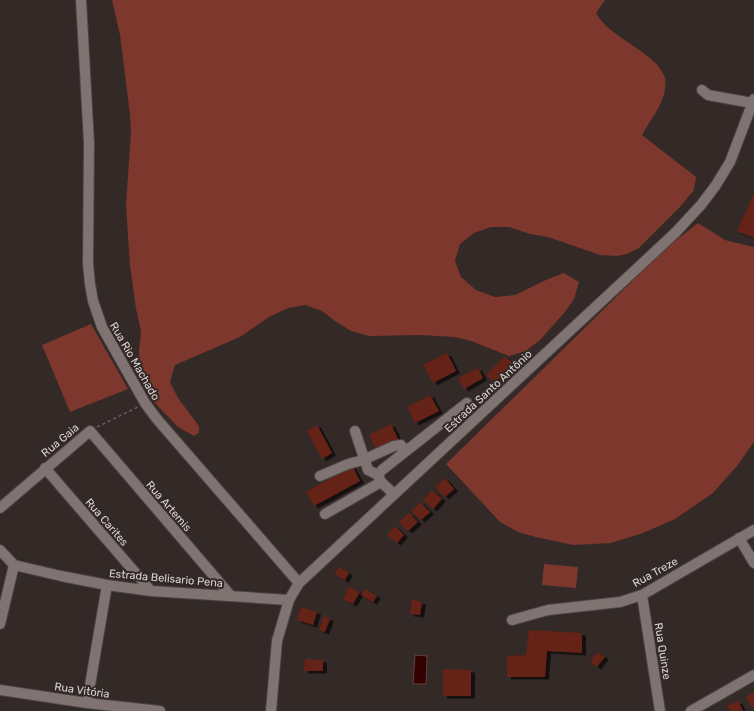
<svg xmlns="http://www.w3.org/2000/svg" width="754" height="711" font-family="Rubik,sans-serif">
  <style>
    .green { fill: #7d372d }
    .water { fill: #320100; stroke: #65403f }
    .building { fill: #652119; filter: url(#shadow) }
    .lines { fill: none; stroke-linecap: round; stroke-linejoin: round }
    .minor-casing { stroke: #4c4443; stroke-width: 12 }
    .path { stroke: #6a6160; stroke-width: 1.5; stroke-dasharray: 3 3; stroke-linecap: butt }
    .minor { stroke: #807472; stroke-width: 10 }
    .labels { text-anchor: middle; stroke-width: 4; stroke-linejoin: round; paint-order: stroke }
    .street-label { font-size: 11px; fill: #dbd4d3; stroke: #332927 }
  </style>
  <defs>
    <filter id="shadow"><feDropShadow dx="4" dy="2.5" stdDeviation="0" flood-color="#0009"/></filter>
  </defs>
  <rect width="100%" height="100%" fill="#332927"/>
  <path class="green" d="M112 0H605L596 13C610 39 657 52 665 78 666 83 665 92 663 97 660 108 648 124 642 135L696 177 694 190 679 208 639 248 627 254 617 256 600 255 548 237 530 234 509 227H491L474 233 460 244 455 261 461 277 476 290 495 297 515 295 548 279 564 273 579 282 574 299 564 313 540 340 526 351 509 356 471 341 455 337 420 335 369 336 351 331 335 321 322 311 305 305 288 308 269 317 240 337 175 365 170 382 178 398 199 426V433L194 436 178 427 154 402 140 370 139 351 141 331 136 309 130 265 126 206 131 132 130 115 120 35Z
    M698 223 725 240 754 247V442L737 466 713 493 675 519 643 533 611 543 573 545 536 537 518 532 500 522 446 464 666 248Z
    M91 324 128 389 70 412 42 345Z
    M544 564 578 567 576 588 542 585Z"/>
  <path class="water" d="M415 655 427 656 426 684H413Z"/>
  <path class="building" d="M754 193V238L737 231Z
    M447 353 456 371 433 383 423 365Z
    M505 356 514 364 495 383 486 375Z
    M478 368 483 378 464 389 458 378Z
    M430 395 439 411 415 423 407 407Z
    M391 424 399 441 377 452 369 435Z
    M317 425 332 453 322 459 307 431Z
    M352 466 360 481 314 506 306 492Z
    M445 478 454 489 445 497 435 487Z
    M432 490 442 499 433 509 423 500Z
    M420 502 430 512 421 520 411 511Z
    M409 513 418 522 408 531 399 522Z
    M395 526 404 535 397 543 387 535Z
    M339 567 349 573 345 580 334 574Z
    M349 587 360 592 353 604 343 599Z
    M365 589 377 596 373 602 361 595Z
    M412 600 422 602 420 615 410 614Z
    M301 607 317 612 313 625 297 620Z
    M324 616 330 619 325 632 319 630Z
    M529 630 582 633V653L547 651 545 677H507V656L526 655Z
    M597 652 605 657 597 667 590 662Z
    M305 659 323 660V671H304Z
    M443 669 471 670V696H443Z
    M754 692V707L752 708 746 697Z
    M738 701 743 711H730L727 706Z"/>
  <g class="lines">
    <defs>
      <path id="minor" d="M81 0 89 143 88 264 90 284 93 301 102 327 145 403 156 418 299 583
        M702 90 708 95 752 103
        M355 431 368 470 378 475
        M45 468 151 591
        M320 476 348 464 363 460 394 446 401 445 405 451
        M394 494 381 482 378 475 382 470 467 403
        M0 508 90 431 231 596
        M325 514 381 482
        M739 538 754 563
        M0 550 14 565 61 576 107 585 151 591 289 600
        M642 595 660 711
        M512 620 548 610 620 602 642 595 754 530
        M0 624 14 565
        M0 690 87 703 160 711
        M87 703 107 585
        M271 711 277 641 289 600 299 583 675 233 701 205 716 185 730 162 754 99
        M691 711 754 675"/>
    </defs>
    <use href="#minor" class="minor-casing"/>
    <path class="path" d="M97 427 138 407"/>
    <use href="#minor" class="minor"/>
  </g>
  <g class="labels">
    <g class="street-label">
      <text transform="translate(135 361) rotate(60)" y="4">Rua Rio Machado</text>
      <text transform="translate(488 391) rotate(-43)" y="4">Estrada Santo Antônio</text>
      <text transform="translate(60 440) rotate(-40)" y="4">Rua Gaia</text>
      <text transform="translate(169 506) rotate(49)" y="4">Rua Artemis</text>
      <text transform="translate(107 522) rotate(49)" y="4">Rua Carites</text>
      <text transform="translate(655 572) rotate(-29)" y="4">Rua Treze</text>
      <text transform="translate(166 578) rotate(5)" y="4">Estrada Belisario Pena</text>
      <text transform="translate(663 651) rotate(81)" y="4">Rua Quinze</text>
      <text transform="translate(82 690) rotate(8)" y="4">Rua Vitória</text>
    </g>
  </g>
</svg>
